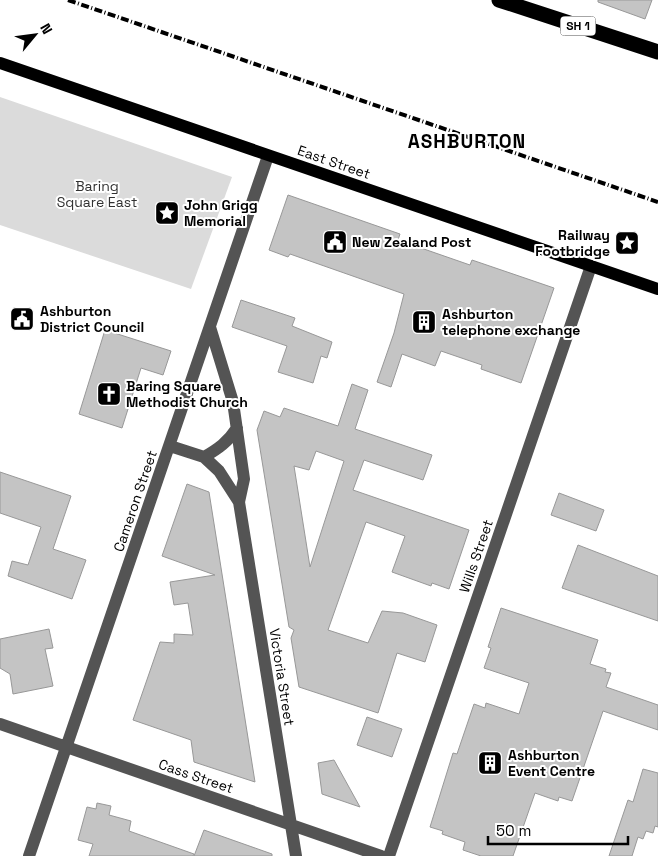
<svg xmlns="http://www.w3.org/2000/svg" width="658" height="856" font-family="'Space Grotesk',sans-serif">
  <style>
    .green { fill: #dbdbdb }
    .building { fill: #c4c4c4; stroke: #989898; fill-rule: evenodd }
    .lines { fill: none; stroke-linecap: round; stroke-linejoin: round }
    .minor { stroke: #545454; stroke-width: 12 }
    .major { stroke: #000; stroke-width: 12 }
    .highway { stroke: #000; stroke-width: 15 }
    .rail { stroke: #000; stroke-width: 4; stroke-dasharray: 8 2.5 1 2.5; stroke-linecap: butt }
    .labels { text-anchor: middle; stroke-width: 4; stroke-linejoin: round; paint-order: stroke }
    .shield { fill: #fff; stroke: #4c4c4c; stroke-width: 1 }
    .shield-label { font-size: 12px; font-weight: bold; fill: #000 }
    .street-label { font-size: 14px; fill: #000; stroke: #fff }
    .park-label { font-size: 14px; fill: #323232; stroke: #fff }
    .poi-label { font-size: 14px; font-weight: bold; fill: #000; stroke: #fff; text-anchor: start }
    .district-label { font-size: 19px; font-weight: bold; letter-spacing: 1px; fill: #000; stroke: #fff }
  </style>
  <rect width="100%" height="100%" fill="#fff"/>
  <path class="green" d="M0 97 232 177 191 289 0 225Z"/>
  <path class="building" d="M598 0H652L645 19 598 2Z
    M288 195 400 234 398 240 470 265 472 260 554 288 521 383 481 369 482 365 441 351 435 366 402 354 391 387 377 382 394 333 404 294 290 254 288 257 269 250Z
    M241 300 295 318 292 326 332 342 327 358 321 356 313 383 278 372 287 346 232 327Z
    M105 330 171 351 163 375 141 368 122 428 79 414Z
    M352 384 368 390 355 429 432 455 423 480 364 460 353 490 469 530 449 589 432 583 431 586 392 572 405 536 366 522 328 630 368 643 382 611 403 613 437 625 425 662 397 653 378 713 299 687 291 638 294 630 289 627 257 430 264 411 280 417 284 408 338 426ZM316 451 344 461 310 567 294 466 309 470Z
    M0 472 71 496 53 549 86 560 72 599 8 576 12 561 28 565 41 527 0 513Z
    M187 484 209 492 255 782 194 762 191 740 133 720 160 642 174 643V634L193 635 188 603 174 605 170 582 215 575 162 556Z
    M559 493 604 510 596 531 551 515Z
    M578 545 658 576V621L562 588Z
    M501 608 598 640 590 664 606 669 605 672 611 673 606 687 658 705V730L603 711 572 801 559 797 558 801 535 793 513 856H481L463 850 465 842 442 834 443 831 430 827 453 753 457 754 474 704 485 708 486 703 519 714 529 683 484 668 491 648 488 647Z
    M49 629 53 648 45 649 53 686 13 694 10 674 0 668V639Z
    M367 717 402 729 392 757 357 745Z
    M334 760 360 807 322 794 318 763Z
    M643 769 658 773V827L655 826 653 833 646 831 643 839 638 837 632 856H609L628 800 633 802Z
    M97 803 111 806 109 815 131 821 129 831 194 854 193 856H89L93 844 78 840 87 807 96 809Z
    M204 830 272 854V856H194Z"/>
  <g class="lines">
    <path class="minor" d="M210 327 233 402 244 479 239 502 296 856
      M170 446 204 457 219 471 239 502
      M204 457C218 449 228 442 237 428
      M0 724 381 856
      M29 856 268 156
      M389 856 591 266"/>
    <path class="major" d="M0 63 658 289"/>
    <path class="highway" d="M499 0 658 52"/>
    <path class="rail" d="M68 0 658 202"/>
  </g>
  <defs>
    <symbol id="sight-square" viewBox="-11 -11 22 22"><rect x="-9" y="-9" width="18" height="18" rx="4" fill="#000" stroke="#fff"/><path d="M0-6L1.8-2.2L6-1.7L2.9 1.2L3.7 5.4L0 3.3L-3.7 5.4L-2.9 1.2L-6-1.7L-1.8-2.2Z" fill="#fff"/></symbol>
    <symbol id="civic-square" viewBox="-11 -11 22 22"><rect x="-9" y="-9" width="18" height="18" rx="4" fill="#000" stroke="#fff"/><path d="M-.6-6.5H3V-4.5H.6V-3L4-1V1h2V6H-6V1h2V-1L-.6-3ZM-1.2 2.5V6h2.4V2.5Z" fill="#fff"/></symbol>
    <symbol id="building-square" viewBox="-11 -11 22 22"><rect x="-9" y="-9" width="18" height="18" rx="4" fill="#000" stroke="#fff"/><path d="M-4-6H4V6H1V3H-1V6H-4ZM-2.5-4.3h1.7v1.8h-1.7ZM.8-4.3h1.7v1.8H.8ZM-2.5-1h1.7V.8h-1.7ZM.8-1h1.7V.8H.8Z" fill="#fff"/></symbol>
    <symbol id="church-square" viewBox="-11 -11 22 22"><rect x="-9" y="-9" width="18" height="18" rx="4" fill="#000" stroke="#fff"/><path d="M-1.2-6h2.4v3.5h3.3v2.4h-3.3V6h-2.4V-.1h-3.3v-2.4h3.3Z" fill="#fff"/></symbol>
  </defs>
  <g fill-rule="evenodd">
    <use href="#sight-square" x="153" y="199" width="28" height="28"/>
    <use href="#civic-square" x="321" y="228" width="28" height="28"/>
    <use href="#sight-square" x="613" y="229" width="28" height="28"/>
    <use href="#civic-square" x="8" y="305" width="28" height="28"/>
    <use href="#building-square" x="410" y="308" width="28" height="28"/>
    <use href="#church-square" x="95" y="380" width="28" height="28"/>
    <use href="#building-square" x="476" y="749" width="28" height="28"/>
  </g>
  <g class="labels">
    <rect class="shield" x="560.5" y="16.5" width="35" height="19" rx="4"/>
    <g class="shield-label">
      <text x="578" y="30">SH 1</text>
    </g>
    <g class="street-label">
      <text transform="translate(334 162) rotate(19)" y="5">East Street</text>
      <text transform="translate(135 501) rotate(-71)" y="5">Cameron Street</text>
      <text transform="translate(476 556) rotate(-71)" y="5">Wills Street</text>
      <text transform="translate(282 677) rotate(81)" y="5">Victoria Street</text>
      <text transform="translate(196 776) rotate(19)" y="5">Cass Street</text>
    </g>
    <g class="park-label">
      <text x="97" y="191">Baring<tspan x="97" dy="16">Square East</tspan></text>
    </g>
    <g class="poi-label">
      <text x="184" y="210">John Grigg<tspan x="184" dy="16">Memorial</tspan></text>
      <text x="610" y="240" text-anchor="end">Railway<tspan x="610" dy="16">Footbridge</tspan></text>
      <text x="352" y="247">New Zealand Post</text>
      <text x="40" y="316">Ashburton<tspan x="40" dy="16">District Council</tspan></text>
      <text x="442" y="319">Ashburton<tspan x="442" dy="16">telephone exchange</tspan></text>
      <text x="126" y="391">Baring Square<tspan x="126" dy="16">Methodist Church</tspan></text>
      <text x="508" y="760">Ashburton<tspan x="508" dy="16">Event Centre</tspan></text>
    </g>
    <g class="district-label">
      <text x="467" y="148">ASHBURTON</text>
    </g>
  </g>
  <g transform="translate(35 35) rotate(61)" stroke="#ffffff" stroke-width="4" paint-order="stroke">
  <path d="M0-4L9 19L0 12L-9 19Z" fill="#000000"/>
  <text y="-8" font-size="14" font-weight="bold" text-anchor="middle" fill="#000000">N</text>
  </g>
  <path d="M488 836v8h140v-8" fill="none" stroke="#000000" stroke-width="2.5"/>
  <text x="496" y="836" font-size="15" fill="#000000" stroke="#ffffff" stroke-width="4" paint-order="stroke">50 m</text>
</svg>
